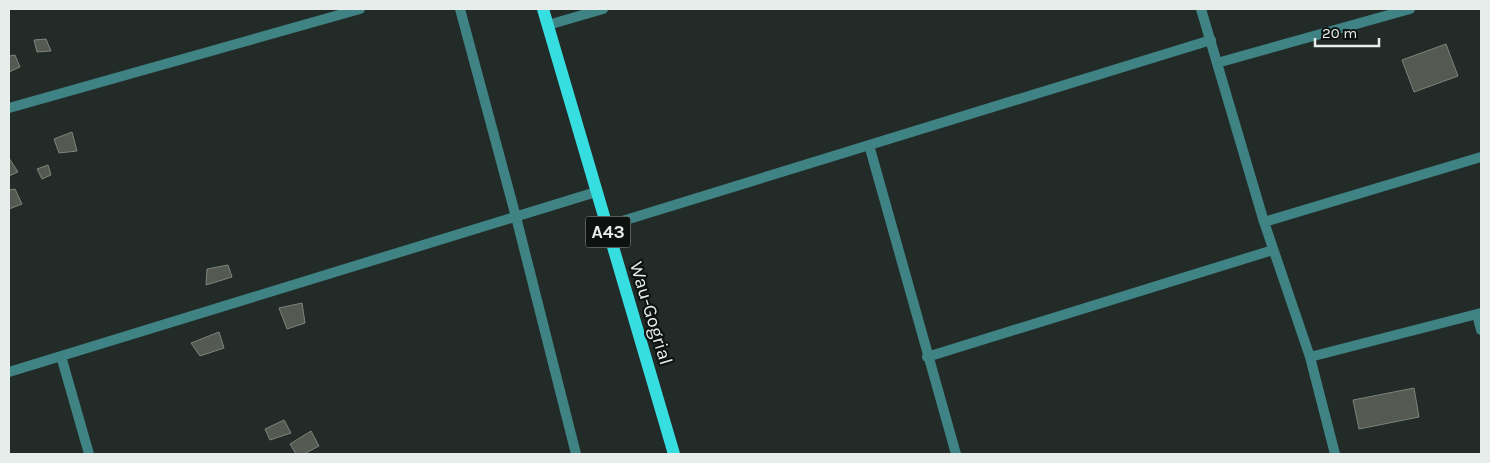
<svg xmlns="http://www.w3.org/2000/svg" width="1490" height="463" font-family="Karla,sans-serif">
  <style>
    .building { fill: #545951; stroke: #7e847b }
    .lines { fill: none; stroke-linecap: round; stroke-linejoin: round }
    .minor { stroke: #3f8384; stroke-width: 10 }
    .primary { stroke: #37dee1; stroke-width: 12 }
    .labels { text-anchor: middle; stroke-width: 4.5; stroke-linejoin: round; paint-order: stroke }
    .shield { fill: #0e1311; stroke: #a6aca9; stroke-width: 1 }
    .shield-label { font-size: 18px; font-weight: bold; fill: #e7edea }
    .street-label { font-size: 19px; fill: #e7edea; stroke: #0e1311 }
  </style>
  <rect width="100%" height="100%" fill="#222b27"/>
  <path class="building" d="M46 39 51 51 37 52 34 40Z
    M1446 44 1458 76 1414 92 1402 60Z
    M15 55 20 67 9 72V56Z
    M72 132 77 151 59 153 54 139Z
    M9 158 18 172 9 176Z
    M48 165 51 175 42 179 37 169Z
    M15 189 22 204 9 209V190Z
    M228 265 232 277 206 285 207 269Z
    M302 303 305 323 287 329 279 308Z
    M219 332 224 348 200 356 191 343Z
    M1414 388 1419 417 1359 429 1353 400Z
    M284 420 291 433 270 440 265 429Z
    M311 431 319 446 304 454H296L290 444Z"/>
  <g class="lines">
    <path class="minor" d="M460 9 516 217 576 454
      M1201 9 1264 222 1310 357 1335 454
      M548 25 603 9
      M1217 63 1410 9
      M9 108 360 9
      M869 145 956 454
      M1264 222 1481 157
      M606 226 1211 40
      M1477 314 1481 330
      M61 356 89 454
      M927 357 1273 250
      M1310 357 1481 313
      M9 372 596 192"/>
    <path class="primary" d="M543 9 674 454"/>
  </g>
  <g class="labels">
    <rect class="shield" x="585.5" y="216.5" width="45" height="31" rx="4"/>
    <g class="shield-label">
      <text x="608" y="238">A43</text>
    </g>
    <g class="street-label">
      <text transform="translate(652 313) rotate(73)" y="7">Wau-Gogrial</text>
    </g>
  </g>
  <rect width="1490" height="463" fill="none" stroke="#e7edea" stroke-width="20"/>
  <path d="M1315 38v8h64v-8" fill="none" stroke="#e7edea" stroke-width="2.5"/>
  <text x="1322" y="38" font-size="15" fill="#e7edea" stroke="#0e1311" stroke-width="4" paint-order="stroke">20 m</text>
</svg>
